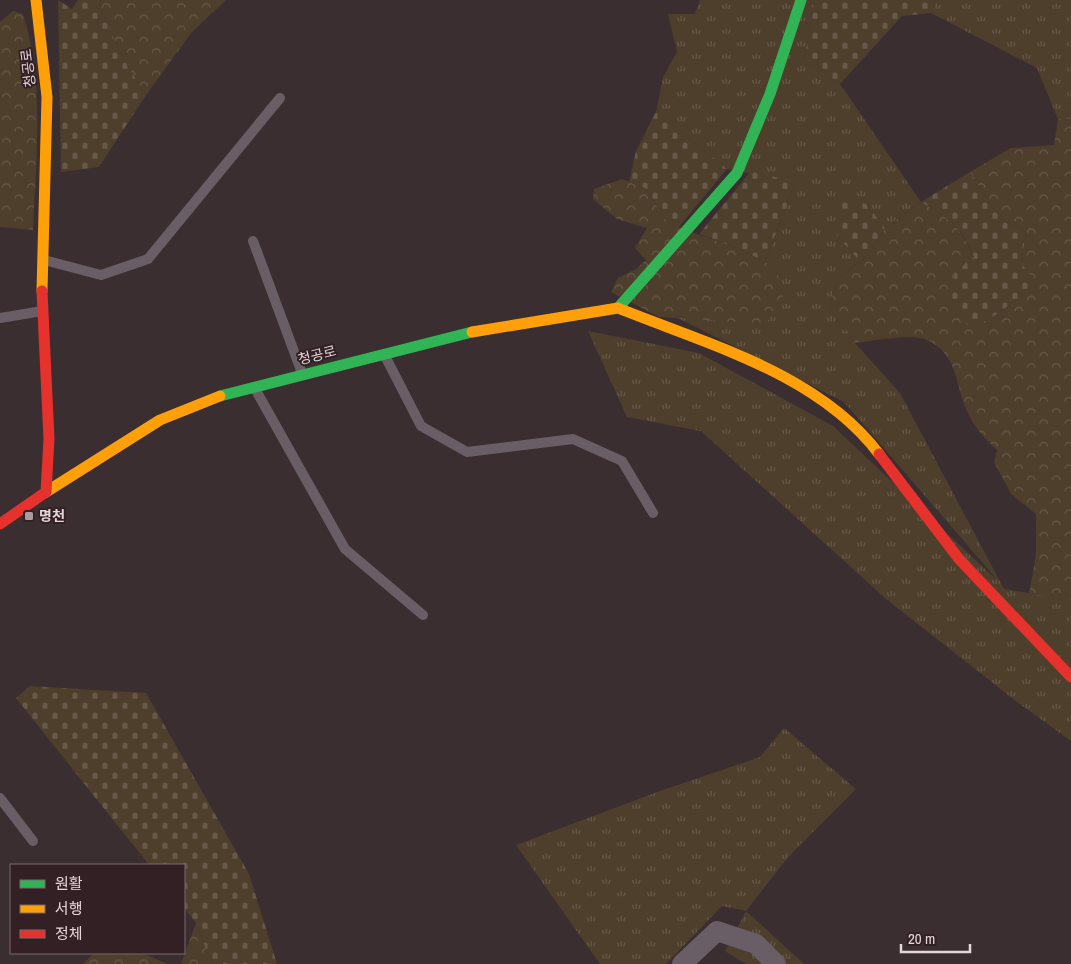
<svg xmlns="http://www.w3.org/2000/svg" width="1071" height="964" font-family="'Archivo Narrow','Noto Sans KR',sans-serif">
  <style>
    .grass { fill: url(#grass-tufts) }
    .forest { fill: url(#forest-crowns) }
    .cemetery { fill: url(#cemetery-stones) }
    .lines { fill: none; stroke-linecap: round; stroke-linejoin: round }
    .lane { stroke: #695e66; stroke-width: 10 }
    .street { stroke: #695e66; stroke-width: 20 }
    .fast { stroke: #30b455; stroke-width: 11 }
    .slow { stroke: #ff9f0a; stroke-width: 11 }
    .jam { stroke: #e5322d; stroke-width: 11 }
    .poi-dot { fill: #a99c9e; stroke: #332024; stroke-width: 2 }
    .labels { text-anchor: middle; stroke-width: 4; stroke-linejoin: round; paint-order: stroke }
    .street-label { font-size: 14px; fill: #e5d7d9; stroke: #332024 }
    .poi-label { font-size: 14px; font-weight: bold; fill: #e5d7d9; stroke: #332024; text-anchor: start }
  </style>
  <defs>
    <pattern id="grass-tufts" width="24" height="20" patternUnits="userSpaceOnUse" patternTransform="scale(1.25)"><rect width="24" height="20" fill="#4e3e2c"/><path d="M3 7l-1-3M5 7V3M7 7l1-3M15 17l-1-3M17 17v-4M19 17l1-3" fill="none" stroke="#67594a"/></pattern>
    <pattern id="forest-crowns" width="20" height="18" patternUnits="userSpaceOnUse" patternTransform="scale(1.25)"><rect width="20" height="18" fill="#4e3e2c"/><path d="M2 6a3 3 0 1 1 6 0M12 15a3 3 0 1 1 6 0" fill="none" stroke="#67594a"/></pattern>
    <pattern id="cemetery-stones" width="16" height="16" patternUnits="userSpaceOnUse" patternTransform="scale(1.25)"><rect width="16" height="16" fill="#4e3e2c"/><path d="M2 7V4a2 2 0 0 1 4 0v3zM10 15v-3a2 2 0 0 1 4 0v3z" fill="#67594a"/></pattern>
  </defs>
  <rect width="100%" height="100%" fill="#3a2e30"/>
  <path class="grass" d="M700 0H815L804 60 840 84 921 202 885 228 866 204 837 236 860 261 838 278 829 308 855 343 900 393 1004 589 1071 600V741L1017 702 886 599 701 431 627 417 588 331 699 353 833 426 1000 583 844 402 676 317 713 319 776 268 765 262 795 182 727 169 656 112 663 77 677 52 668 14H695Z
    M937 0H1071V119H1058L1037 68 931 13Z
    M784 728 856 789 789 856 746 911 804 964H746L725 951 746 911 722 906 666 964H600L516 845 660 791 760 757Z"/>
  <path class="forest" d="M101 0H226L192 32 146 95 122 57 99 5Z
    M13 11 23 14C45 84 36 159 33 230L0 227V22Z
    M1058 119H1071V600L1029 594 1036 555V514L1011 494 994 462 997 450C985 439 974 427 967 411 954 383 959 353 924 339 912 334 870 341 855 343L829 308 838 278 868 255 885 228 921 202C951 220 960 225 974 258L955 273 994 316 1037 285 1021 263 1026 232 1000 218 970 172 1011 148 1054 145Z
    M622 179 645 188 669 224 740 249 776 268 784 295 766 324 659 317 611 292 618 278 636 269 646 260 635 248 647 228 617 219 593 199 594 189Z
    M196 923 212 964H181Z
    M94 953H143L167 964H83Z"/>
  <path class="cemetery" d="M58 0 72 9 78 0H101L99 5 122 57 146 95 99 167 61 172Z
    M815 0H937L931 13 902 16 840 84 804 60Z
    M656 112 727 169 678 228 669 224 645 188 629 182 636 151Z
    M751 171 795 182 765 262 740 249 699 234Z
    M970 172 1000 218 1026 232 1021 263 1037 285 994 316 970 329 951 301 954 273 974 257C960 225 951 220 921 202Z
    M842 197 866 204 885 228 868 255 860 261 837 236Z
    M30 686 146 693 249 874 277 964H212L196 923 184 908V865H149L16 698Z"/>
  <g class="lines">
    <path class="lane" d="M253 241 302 373
      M44 260 101 275 148 259 280 98
      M0 318 42 311
      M384 354 421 426 467 452 573 439 622 461 653 513
      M254 387 345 549 423 615
      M0 798 33 841"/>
    <path class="street" d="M682 964 717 931 756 944 776 964"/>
    <path class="fast" d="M618 308 737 173 770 94 801 0
      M220 396 472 332"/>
    <path class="slow" d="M36 0 47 97 42 291
      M618 308C707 344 819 374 879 454
      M472 332 618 308
      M46 492 160 420 220 396"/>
    <path class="jam" d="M879 454 959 559 1071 677
      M0 524 46 492 49 439 42 291"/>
  </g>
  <rect class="poi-dot" x="24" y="511" width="10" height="10" rx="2.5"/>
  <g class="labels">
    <g class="street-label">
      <text transform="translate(28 68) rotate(-97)" y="5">청공로</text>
      <text transform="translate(317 355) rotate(-14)" y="5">청공로</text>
    </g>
    <g class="poi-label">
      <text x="39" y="521">명천</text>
    </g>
  </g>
  <rect x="10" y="864" width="175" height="90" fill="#332024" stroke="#7a696c"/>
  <rect x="20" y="880" width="25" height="8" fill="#30b455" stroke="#7a696c"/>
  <text x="55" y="889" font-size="15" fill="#e5d7d9">원활</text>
  <rect x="20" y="905" width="25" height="8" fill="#ff9f0a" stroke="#7a696c"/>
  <text x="55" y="914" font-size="15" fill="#e5d7d9">서행</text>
  <rect x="20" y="930" width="25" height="8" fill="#e5322d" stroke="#7a696c"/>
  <text x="55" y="939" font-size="15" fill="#e5d7d9">정체</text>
  <path d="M901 944v8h69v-8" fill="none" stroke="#e5d7d9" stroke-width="2.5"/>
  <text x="908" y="944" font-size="15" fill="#e5d7d9" stroke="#332024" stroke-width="4" paint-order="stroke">20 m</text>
</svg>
